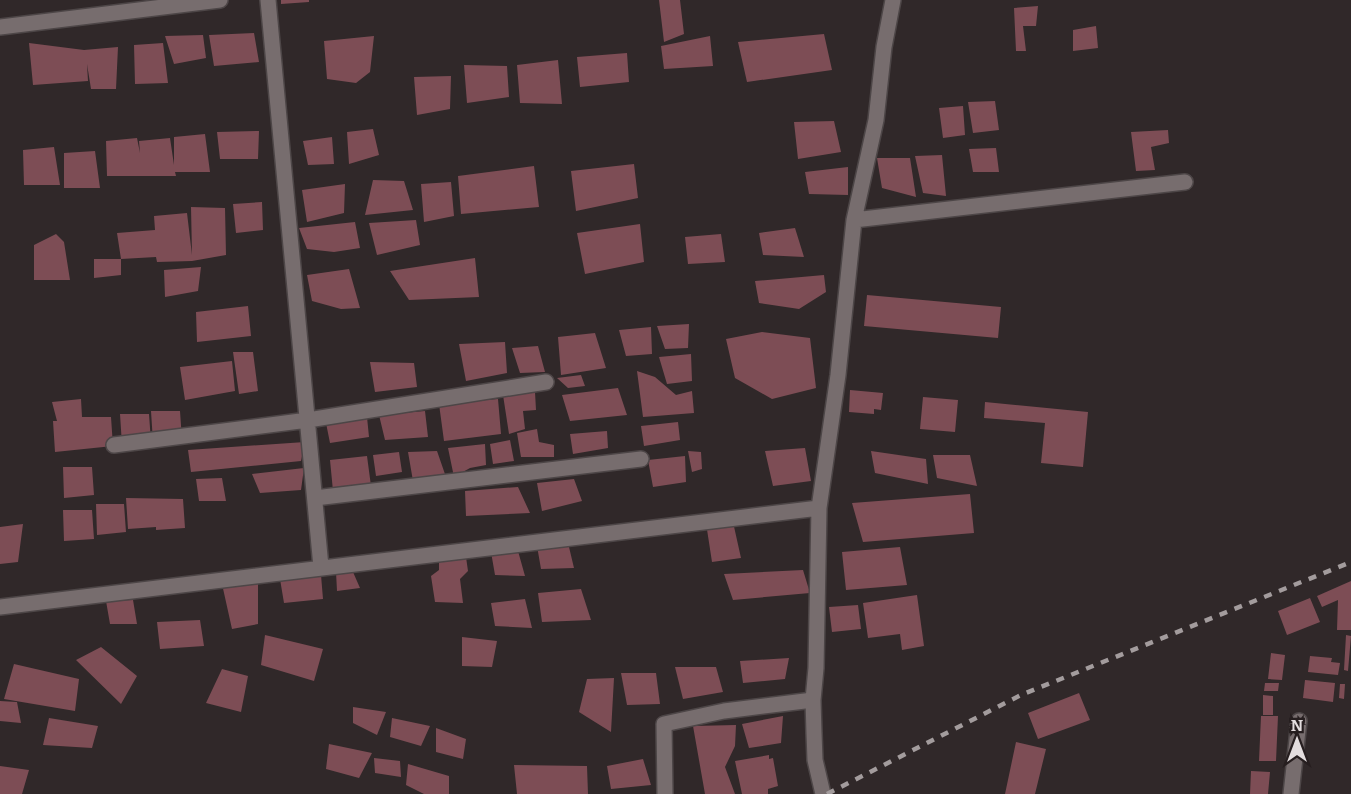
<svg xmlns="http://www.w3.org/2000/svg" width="1351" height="794" font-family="Bitter,serif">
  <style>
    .building { fill: #7d4d55 }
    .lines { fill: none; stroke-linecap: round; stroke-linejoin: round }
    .minor-casing { stroke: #4d4647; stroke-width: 18 }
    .minor { stroke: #776d6e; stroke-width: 15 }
    .rail { stroke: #a39c9d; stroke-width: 4.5; stroke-dasharray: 8 8; stroke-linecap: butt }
  </style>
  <rect width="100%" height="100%" fill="#302829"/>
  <path class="building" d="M281 0H309V2L281 4Z
    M659 0H680L684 34 664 42Z
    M1038 6 1036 26H1023L1026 51H1016L1014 8Z
    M1096 26 1098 48 1073 51V30Z
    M254 33 259 62 214 66 209 35Z
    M824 34 832 70 747 82 738 42Z
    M203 35 206 58 174 64 165 36Z
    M374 36 370 72 356 83 327 79 324 41Z
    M710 36 713 66 664 69 661 46Z
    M29 43 84 50 118 47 116 89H91L87 64 88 81 33 85Z
    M163 43 168 83 135 84 134 45Z
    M627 53 629 82 580 87 577 57Z
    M558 60 562 104 520 103 517 65Z
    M464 65 507 66 509 97 467 103Z
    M451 76 450 109 417 115 414 77Z
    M995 101 999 130 973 133 968 102Z
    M963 106 965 135 943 138 939 108Z
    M834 121 841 152 798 159 794 122Z
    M373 129 379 155 349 164 347 132Z
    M1168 130 1169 143 1151 147 1155 170 1136 171 1131 132Z
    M259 131 258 159H220L217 132Z
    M205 134 210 172H175L176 176H107L106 141 137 138 140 153 139 141 170 138 174 165V137Z
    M332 137 334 164 308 165 303 141Z
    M54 147 60 185H24L23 150Z
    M996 148 999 172H973L969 149Z
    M95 151 100 188H64V153Z
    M942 155 946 196 923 193 915 156Z
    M877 158H910L916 197 882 188Z
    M634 164 638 198 576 211 571 171Z
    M534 166 539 207 461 214 458 176Z
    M848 167V195L809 194 805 172Z
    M373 180 404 181 413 210 365 215Z
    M451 182 454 216 424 222 421 184Z
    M345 184 344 213 307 222 302 190Z
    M262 202 263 230 236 233 233 204Z
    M191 207 225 208 226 255 192 261 157 262 156 257 121 259 117 233 155 230 154 216 187 213 192 255Z
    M416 220 420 245 377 255 369 223Z
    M355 222 360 248 334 252 307 249 299 228Z
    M640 224 644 262 585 274 577 233Z
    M795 228 804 257 763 255 759 233Z
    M56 234 64 242 70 280H34V245Z
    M721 234 725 262 688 264 685 237Z
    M475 258 479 297 409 300 390 271Z
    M94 259H121V275L94 278Z
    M201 267 198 291 165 297 164 270Z
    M349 269 360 308 341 309 312 301 307 275Z
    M824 275 826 292 799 309 759 303 755 281Z
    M867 295 1001 307 998 338 864 326Z
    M248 306 251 336 197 342 196 312Z
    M689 324 688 348 665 349 657 326Z
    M651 327 652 354 626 356 619 330Z
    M762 332 810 338 816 388 772 399 735 378 726 339Z
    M595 333 606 368 561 375 558 337Z
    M505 342 507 373 466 381 459 344Z
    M538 346 545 372 520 373 512 348Z
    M233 352H253L258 391 239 394Z
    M691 354 692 381 667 384 659 357Z
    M232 361 235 391 185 400 180 367Z
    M370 362 414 363 417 387 375 392Z
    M637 371 655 377 676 395 692 391 694 413 643 417Z
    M581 375 585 386 568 388 557 378Z
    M618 388 627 415 570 421 562 395Z
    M850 390 883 393 881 410 874 409V414L849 412Z
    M535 392 536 410 523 411 525 429 509 434 503 395Z
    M923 397 958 400 955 432 920 429Z
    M81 399 82 417H111L113 446 55 452 53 421H57L52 402Z
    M498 399 501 434 444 441 439 404Z
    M985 402 1088 412 1083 467 1041 463 1045 423 984 418Z
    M151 411H180L182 440 153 442Z
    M425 411 428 437 385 440 379 415Z
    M120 414H149L151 442 122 445Z
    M367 417 369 437 330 443 326 423Z
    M678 422 680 440 644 446 641 426Z
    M537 429 539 442 554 445V457H521L517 433Z
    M607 431 608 448 573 454 570 434Z
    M510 440 514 461 493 464 490 444Z
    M305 442 301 461 191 472 188 450Z
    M485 444 486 465 470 468 454 477 448 448Z
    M805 448 811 481 773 486 765 451Z
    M437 451 446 477 413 481 408 452Z
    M688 451 701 452 702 469 692 472Z
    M871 451 926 459 928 484 875 473Z
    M399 452 402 472 376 476 373 455Z
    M933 455H970L977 486 937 478Z
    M367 456 371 486 333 491 330 460Z
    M685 456 686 482 653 487 648 460Z
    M63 467H92L94 495 64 498Z
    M304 468 301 490 260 493 252 474Z
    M222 478 226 501H199L196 479Z
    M574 479 582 501 542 511 537 483Z
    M518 487 530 513 466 516 465 491Z
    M970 494 974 533 863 542 852 503Z
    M126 498 183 499 185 528 156 530V527L128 529Z
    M96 504H124L126 532 97 535Z
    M63 510H92L94 539 64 541Z
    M733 522 741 558 712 562 706 523Z
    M23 524 18 562 0 564V527Z
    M537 546 569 547 574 568 541 569Z
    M900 547 907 585 846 590 842 552Z
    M518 551 525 576 495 575 491 552Z
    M466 557 468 571 460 579 463 603 435 602 431 576 439 570V559Z
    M803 570 810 593 733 600 724 574Z
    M336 572H353L360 588 337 591Z
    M321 575 323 599 284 603 280 579Z
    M1351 581V630H1337L1338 600 1322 607 1317 596Z
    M258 582V624L232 629 222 584Z
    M581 589 591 620 542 622 538 593Z
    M917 595 924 646 902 650 900 634 868 638 863 603Z
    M1310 598 1320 622 1287 635 1278 611Z
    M525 599 532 628 495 626 491 603Z
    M133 600 137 624H110L106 601Z
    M858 605 861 629 832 632 829 607Z
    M200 620 204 646 160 649 157 622Z
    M265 635 323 649 314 681 261 665Z
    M1346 635 1351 636 1348 671 1344 670Z
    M462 637 497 641 492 667 462 666Z
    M101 647 137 676 121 704 76 660Z
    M1271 653 1285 655 1282 680 1268 679Z
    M1310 656 1332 658 1331 662 1340 663 1338 675 1308 672Z
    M789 658 785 679 743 683 740 661Z
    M14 664 79 679 75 711 4 699Z
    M675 667H716L723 692 683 699Z
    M222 669 248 676 241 712 206 703Z
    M621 673H656L660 704 627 705Z
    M614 678 611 732 579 712 587 679Z
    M1305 680 1335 683 1333 702 1303 698Z
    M1265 683H1279L1278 691H1264Z
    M1340 684H1345L1344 699 1339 698Z
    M1079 693 1090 720 1038 739 1028 713Z
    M1263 695 1273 696V715H1263Z
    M0 701 17 702 21 723 0 721Z
    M353 707 386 712 377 735 353 723Z
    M783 716 781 743 749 748 742 724Z
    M1261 716H1278L1276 761H1259Z
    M49 718 98 726 92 748 43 745Z
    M392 718 430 726 421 746 390 737Z
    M736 725 735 746 725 767 735 794H705L693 726Z
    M436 728 466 739 463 759 436 752Z
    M1016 742 1046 749 1035 794H1005Z
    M329 744 372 753 359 778 326 769Z
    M769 755V759L773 758 778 786 768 789V794H742L735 761Z
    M374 758 400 761 401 777 375 773Z
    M643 759 651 785 611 789 607 766Z
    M408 764 449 776V794H424L406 785Z
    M514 765 587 766 588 794H517Z
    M0 766 29 770 22 794H0Z
    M1251 771 1270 772 1268 794H1250Z"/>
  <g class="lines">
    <defs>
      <path id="minor" d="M268 0 321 567
        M0 27 220 0
        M854 220 1185 182
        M114 445 308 420 546 382
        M315 498 641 459
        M0 607 819 508
        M665 794 664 724 724 711 813 700
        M823 794 815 760 814 733 813 700 816 668 819 508 838 375 854 220 876 120 884 47 893 0
        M1291 794 1299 721"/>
    </defs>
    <use href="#minor" class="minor-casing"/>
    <use href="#minor" class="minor"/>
    <path class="rail" d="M827 794 1021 695 1351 562"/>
  </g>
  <g transform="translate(1297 740)" stroke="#261e1f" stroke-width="4.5" paint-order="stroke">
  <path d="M0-4.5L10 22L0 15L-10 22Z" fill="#e3ddde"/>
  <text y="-9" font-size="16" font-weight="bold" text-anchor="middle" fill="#e3ddde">N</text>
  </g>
</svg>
